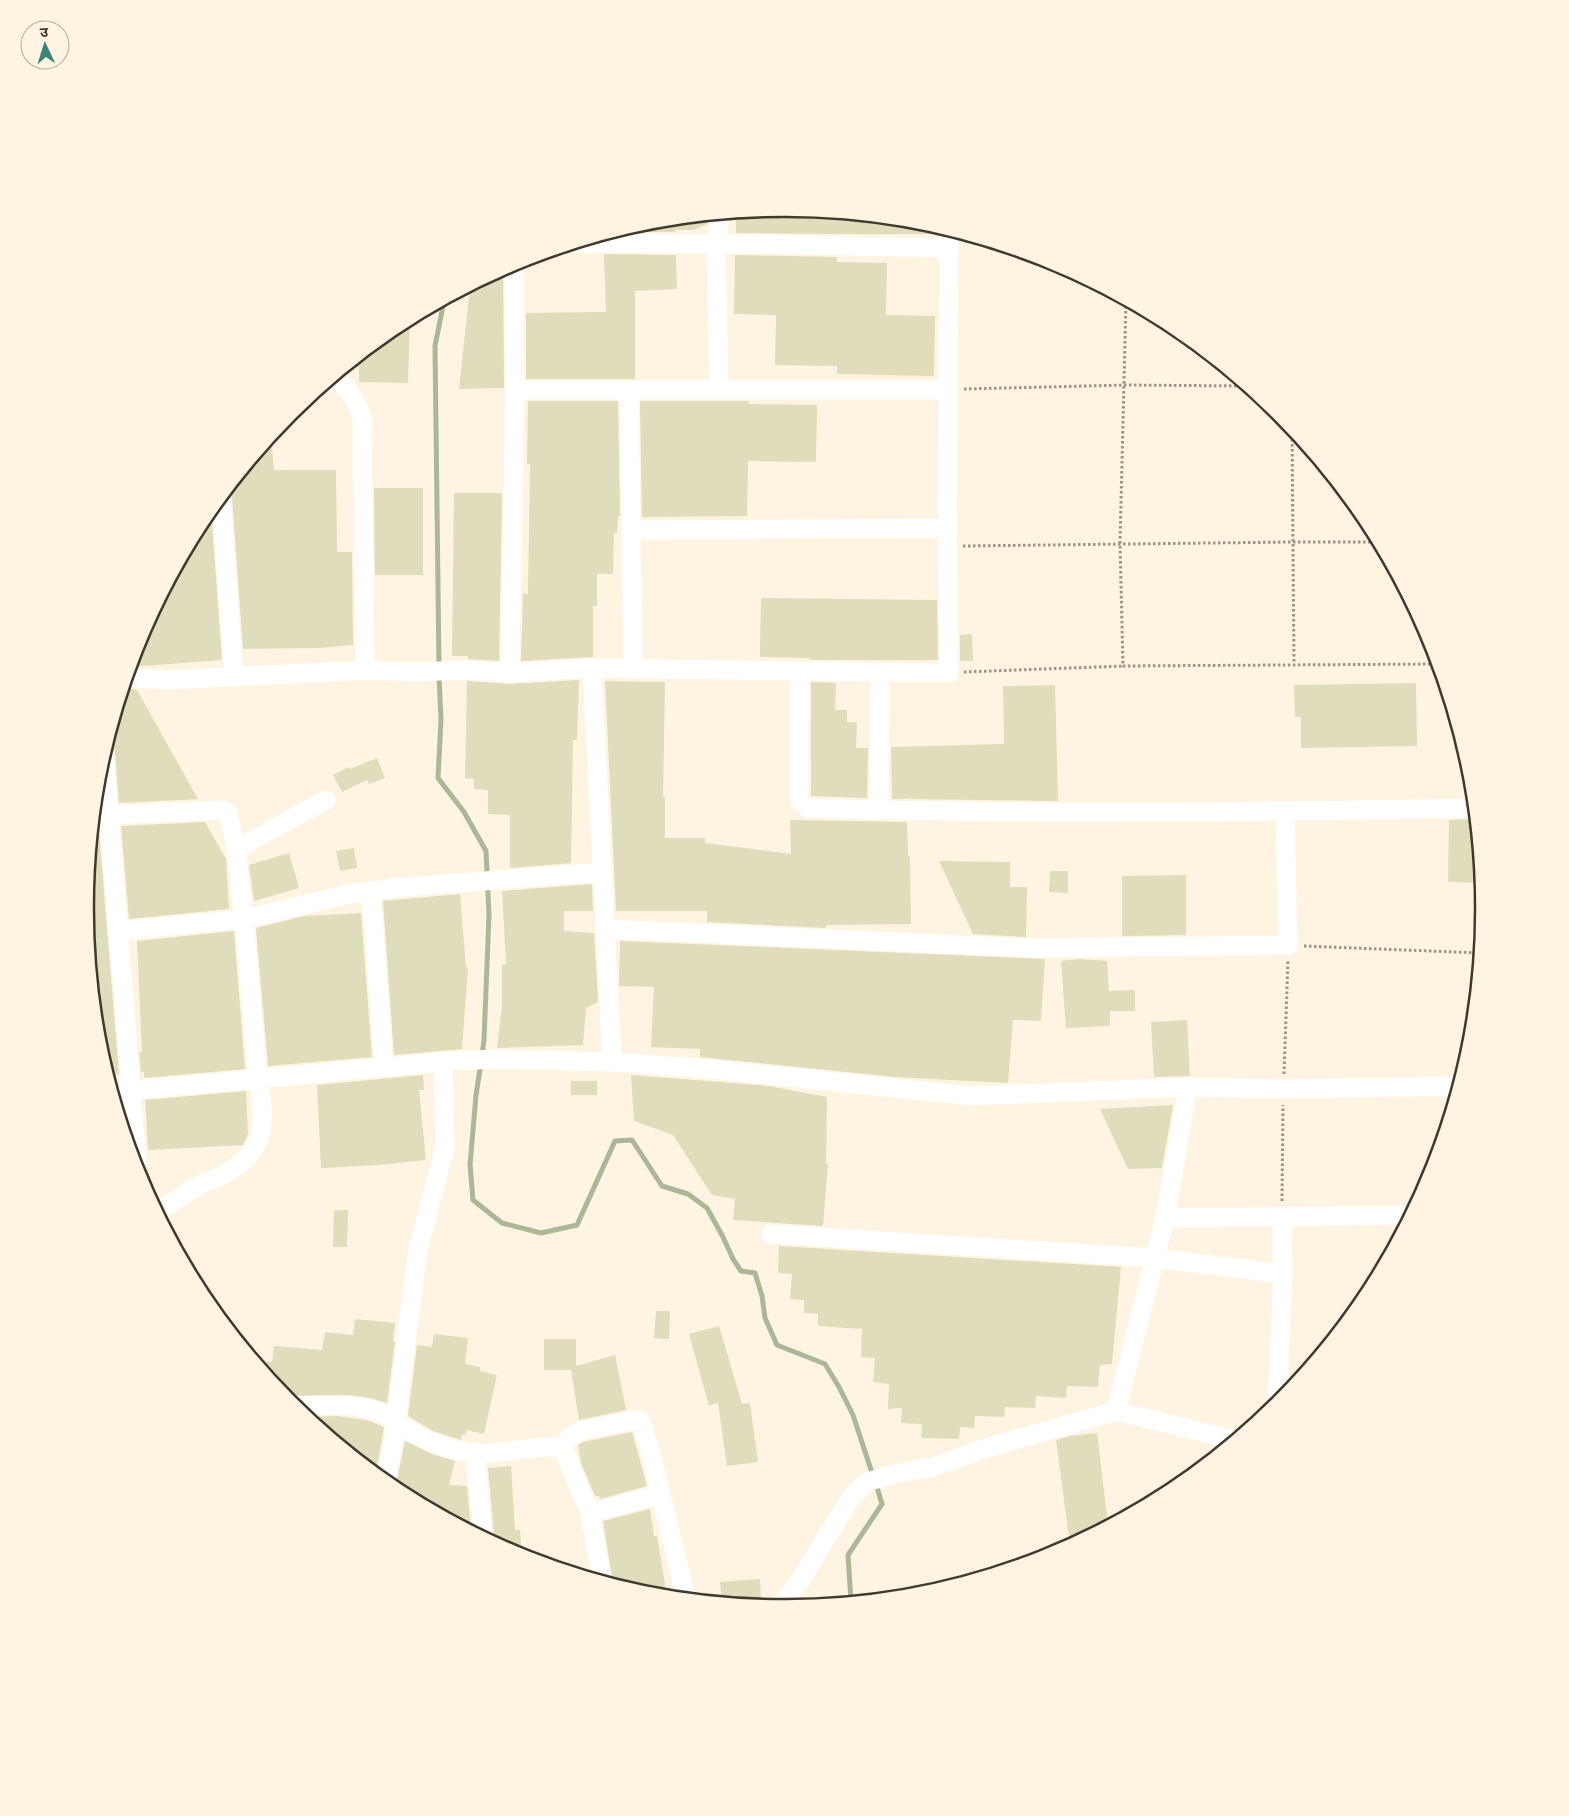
<svg xmlns="http://www.w3.org/2000/svg" width="1569" height="1816" font-family="Signika,'Noto Sans Devanagari',sans-serif">
  <style>
    .lines { fill: none; stroke-linecap: round; stroke-linejoin: round }
    .stream { stroke: #abb796; stroke-width: 5 }
    .building { fill: #dfddbb }
    .path { stroke: #9c9485; stroke-width: 3; stroke-dasharray: 2.5 2.5; stroke-linecap: butt }
    .street { stroke: #fff; stroke-width: 19 }
    .rim { fill: none; stroke: #403a2e; stroke-width: 2.5 }
  </style>
  <rect width="100%" height="100%" fill="#fef4e1"/>
  <g class="lines">
    <path class="stream" d="M439 667 435 346 444 301
      M439 676 441 720 438 778 464 812 486 851 489 915 484 1040 482 1055
      M481 1063 476 1095 470 1165 473 1200 502 1223 541 1233 577 1225 615 1141 632 1140 662 1186 688 1194 707 1208 723 1237 733 1259 741 1271 755 1273 762 1296 765 1318 777 1345 825 1364 839 1387 853 1415 873 1476
      M851 1601 848 1555 882 1504 876 1484"/>
  </g>
  <path class="building" d="M785 208 921 222 938 227V234H837L736 233V213Z
    M708 216 707 224 693 230H675V232H615L648 222Z
    M604 254 676 255 677 289 635 291V379H526V313L606 312Z
    M735 255 837 257V262L887 263 886 315 935 316 934 376 837 374V366L775 365 776 315 734 314Z
    M503 269 504 388 459 389 470 287Z
    M410 319 408 383 359 382V367H346L396 326Z
    M528 401H618L620 516H618L617 533H614L613 574H597V606H593V657L521 661 523 593 528 594 530 464H527Z
    M640 401H749V404L817 405 816 462 748 461 747 516 642 517Z
    M271 436 274 470H336L337 552H352L353 645 318 648 243 649 232 497 228 489Z
    M374 488H423V575H375Z
    M454 493H502L499 661 468 659V656H452Z
    M211 510 222 660 130 667 138 640 203 519Z
    M761 598 937 600 938 660H810V658L760 657Z
    M972 634 973 661H960V635Z
    M579 680 577 740H573L571 863 510 868V815L488 814V790L474 789V779L465 778 467 681 511 684Z
    M605 681 665 682 663 797H665V838H705V843L791 854 790 820 907 822 908 856H910L911 924 826 925V928L707 922V911H616Z
    M811 682 836 683 835 710H847V722H857L856 748H868L867 798 811 796Z
    M1416 683 1417 746 1301 748V717H1295L1294 685Z
    M1055 685 1058 801 911 799 909 796V799H892L891 747 1004 744 1003 686Z
    M124 688 137 690 198 799 119 803 115 752 112 746 111 730Z
    M377 758 385 778 369 784 367 780 342 792 333 775 349 767 350 769Z
    M94 819H98L119 1074 108 1075 98 1044 85 908Z
    M1475 819 1481 883 1448 882 1449 820Z
    M205 822 226 859 229 909 129 919 121 826Z
    M354 848 357 868 340 871 336 851Z
    M289 853 299 888 254 901 249 865Z
    M939 861 1010 862V887H1027L1026 937 973 934Z
    M1050 871H1068V893L1049 892Z
    M1186 875V935L1122 936V876Z
    M592 884 593 911H564V931L594 933 598 1002 586 1008 583 1045 497 1048 502 1006V965L506 964 502 891Z
    M460 894 466 967H468L462 1049 394 1055 383 901Z
    M361 913 372 1057 268 1066 256 928 304 916Z
    M234 931 245 1069 144 1078V1072H141L139 1052H142L137 941Z
    M620 941 1045 959 1041 1021 1013 1020 1008 1083 895 1077 700 1057V1049L651 1047 654 987 619 986Z
    M1080 959 1107 961 1109 991 1135 990V1011H1110V1026L1066 1028 1061 961Z
    M1187 1020 1190 1076 1154 1077 1151 1022Z
    M423 1075 424 1090H419L426 1160 379 1165 321 1168 317 1085Z
    M631 1075 769 1086 827 1097 826 1164H828L823 1226 733 1220 735 1199 712 1195 673 1135 634 1121Z
    M571 1081H597V1095H571Z
    M246 1091 248 1134 243 1145 148 1150 145 1100Z
    M1173 1105 1162 1168 1128 1169 1100 1109Z
    M334 1210H348L347 1247H333Z
    M779 1246 1121 1267 1112 1364 1100 1365 1098 1387 1067 1386 1066 1398 1036 1396 1035 1408 1005 1407 1004 1417 975 1416 974 1428 960 1427 959 1439 921 1438 922 1424 901 1423 902 1408 888 1409 889 1384 873 1382 875 1358 861 1357 862 1329 818 1326V1314L804 1313V1300L790 1299 792 1274 778 1273Z
    M656 1311H670L669 1339 654 1338Z
    M355 1319 395 1323 393 1341 395 1342 387 1403 370 1398 349 1395 284 1396 266 1373V1362H272L274 1346 322 1350 325 1332 353 1335Z
    M719 1326 742 1404 750 1403 758 1462 727 1466 718 1403 709 1406 689 1334Z
    M434 1334 468 1338 465 1364 480 1367V1371L497 1375 484 1434 467 1430 465 1435 462 1434 461 1440 433 1431 408 1416 417 1345 432 1347Z
    M544 1339H576V1366L615 1355 626 1410 579 1420 571 1370H544Z
    M336 1416 366 1420 384 1427 376 1473 311 1420V1417Z
    M632 1432 647 1486 600 1499 599 1496H595L581 1463 578 1445 583 1442Z
    M1097 1433 1108 1524 1070 1545 1056 1440 1070 1436Z
    M405 1441 432 1454 455 1461 449 1485 467 1486 471 1530 395 1489Z
    M511 1466 515 1530H520L522 1556 493 1541 494 1535 488 1468Z
    M650 1509 654 1536H657L667 1596 648 1594 613 1583 603 1521Z
    M760 1579 761 1600 735 1603 722 1601 720 1582Z"/>
  <g class="lines">
    <path class="path" d="M1126 301 1120 543 1123 666 1438 664
      M964 389 1124 385 1246 386
      M1292 429 1294 664
      M963 546 1293 542H1378
      M964 672 1123 666
      M1304 946 1480 953
      M1284 1074 1288 960
      M1282 1201 1283 1105"/>
    <path class="street" d="M578 243 750 244 949 248
      M329 381 344 385 354 399 362 417 365 670
      M719 388 716 243 720 215
      M515 390H948
      M629 390 633 669
      M221 498 234 677
      M631 530 947 528
      M592 668 949 673 947 528 949 230
      M800 671 799 797C801 804 803 806 810 808 1032 815 1253 812 1474 808
      M127 678 169 680 365 670 416 672 465 670 510 673 515 390 514 263
      M104 753 138 1176
      M879 810 880 672
      M109 815 224 810 228 813 236 849 244 919 350 894 394 888 601 872
      M236 849 326 800
      M371 891 384 1067
      M605 929 1031 948 1288 945 1285 812
      M119 931 244 919 258 1079C267 1123 266 1154 221 1176 214 1180 206 1181 200 1185 185 1193 172 1204 157 1210
      M612 1062 710 1069 972 1096 1188 1087 1283 1089 1458 1086
      M1188 1087 1165 1218 1116 1411 1234 1440
      M113 1092 452 1061 497 1059 612 1062 592 668 510 673
      M1165 1218 1410 1215
      M771 1234 1154 1258 1283 1274
      M1277 1404 1283 1274 1282 1217
      M295 1407C314 1404 358 1404 376 1411 391 1416 401 1427 415 1434 432 1444 454 1451 474 1453 500 1455 524 1447 550 1447 556 1447 560 1448 564 1451L590 1513 602 1580
      M561 1448 570 1437 579 1431 634 1420 641 1421 652 1458 686 1598
      M475 1453 483 1536
      M386 1482 392 1451 418 1249 445 1148 443 1062
      M590 1513 661 1494
      M780 1607 800 1581 852 1496 867 1482 898 1473 933 1467 983 1449 1116 1411"/>
  </g>
  <path d="M0 0H1569V1816H0ZM784 217H785A690 690 0 0 1 1475 907V909A690 690 0 0 1 785 1599H784A690 690 0 0 1 94 909V907A690 690 0 0 1 784 217Z" fill="#fef4e1" fill-rule="evenodd"/>
  <path class="rim" d="M784 217H785A690 690 0 0 1 1475 907V909A690 690 0 0 1 785 1599H784A690 690 0 0 1 94 909V907A690 690 0 0 1 784 217Z"/>
  <g transform="translate(45 45) rotate(356)"><circle r="24" fill="#fef4e1" stroke="#b2aa99"/>
  <path d="M0-4L9 19L0 12L-9 19Z" fill="#3e847b"/>
  <text y="-8" font-size="14" font-weight="bold" text-anchor="middle" fill="#403a2e">उ</text>
  </g>
</svg>
